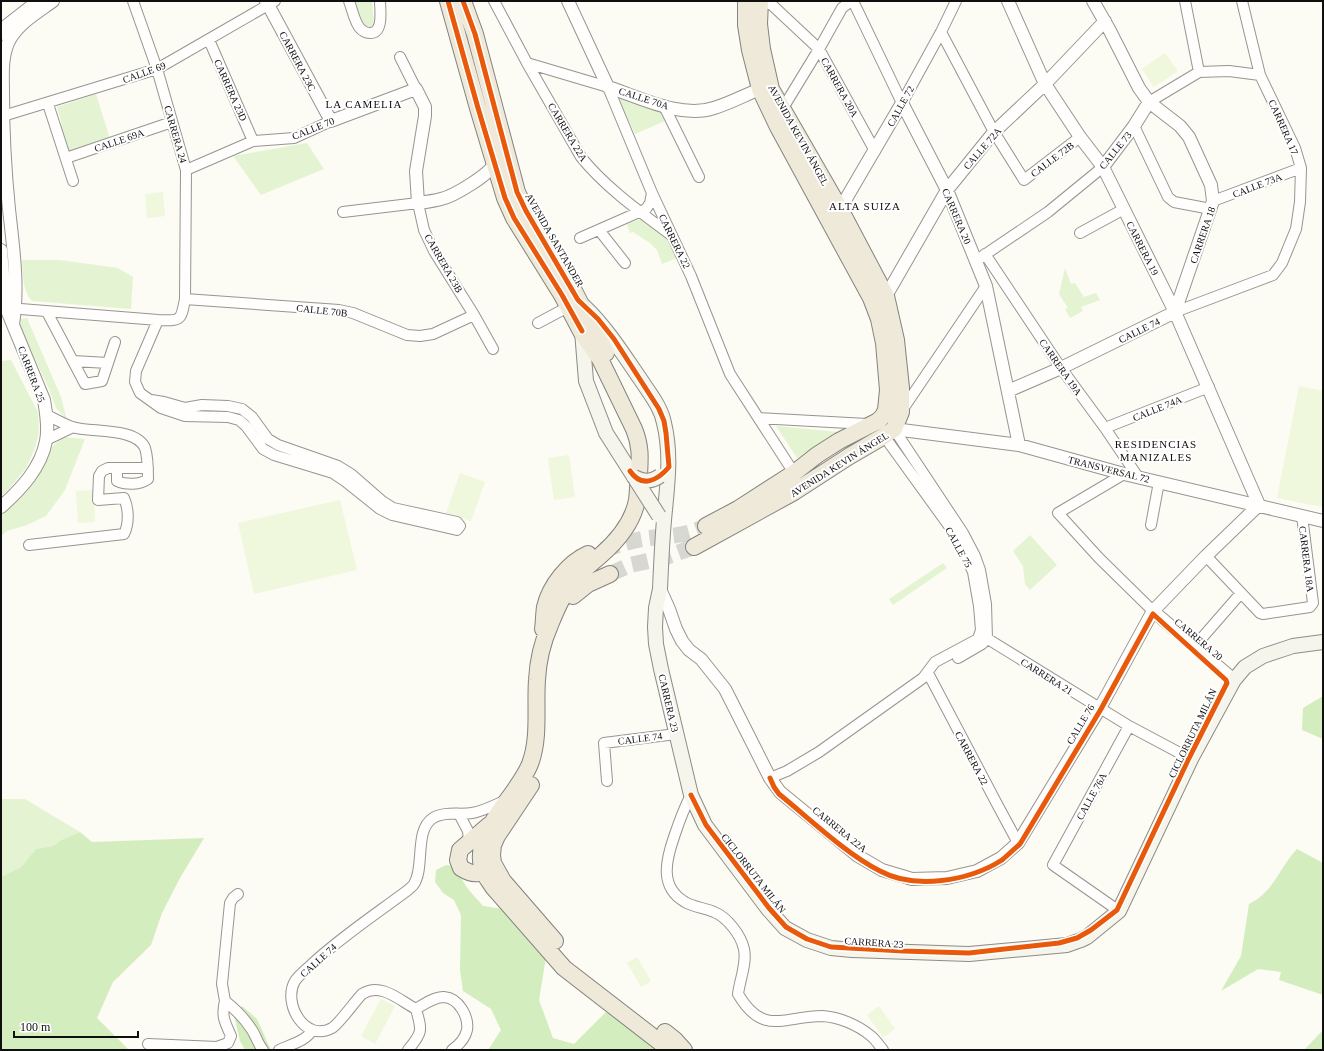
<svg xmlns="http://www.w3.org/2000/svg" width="1324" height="1051" font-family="'Times New Roman',serif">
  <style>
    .green { fill: #e4f4d2 }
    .forest { fill: #d4edbf }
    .pitch { fill: #eff7dc }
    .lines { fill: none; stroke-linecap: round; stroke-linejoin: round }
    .primary-tunnel { stroke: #d8d8d2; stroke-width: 16; stroke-dasharray: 16 8; stroke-linecap: butt }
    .minor-casing { stroke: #969592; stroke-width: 12 }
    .tertiary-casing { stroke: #969592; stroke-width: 14 }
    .secondary-casing { stroke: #8c8c89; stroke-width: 16 }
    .primary-casing { stroke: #83837f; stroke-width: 18 }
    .minor { stroke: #fffefd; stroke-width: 10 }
    .tertiary { stroke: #fffefd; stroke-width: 12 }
    .secondary { stroke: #f5f5eb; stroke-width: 14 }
    .primary { stroke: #eee9d9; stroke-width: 16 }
    .secondary-bridge-casing { stroke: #8c8c89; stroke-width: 16; stroke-linecap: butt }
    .secondary-bridge { stroke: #f5f5eb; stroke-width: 14 }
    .cycleway-casing { stroke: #fff; stroke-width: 8 }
    .cycleway { stroke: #e8590c; stroke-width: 5 }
    .labels { text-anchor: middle; stroke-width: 4; stroke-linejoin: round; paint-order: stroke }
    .street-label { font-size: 10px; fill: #0f0f0f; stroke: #fff }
    .neighbourhood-label { font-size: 11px; letter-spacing: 1px; fill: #0f0f0f; stroke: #fff }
  </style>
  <rect width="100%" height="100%" fill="#fcfbf4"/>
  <path class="green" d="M353 1H372L374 23 368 30 363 27Z
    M96 94 110 139 64 153 56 127 62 125 57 107Z
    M622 97 658 108 665 121 635 134 619 100Z
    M307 143 324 169 261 195 233 156Z
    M644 218 674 242 680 257 662 264 657 250 650 243 633 232 630 233 627 224Z
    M22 260H60L118 268 133 277 131 309 32 301C22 290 23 273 22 260Z
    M1065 268 1071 284 1075 283 1084 297 1096 293 1100 300 1081 307 1083 311 1070 318 1065 309 1068 308 1059 294Z
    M27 318 61 397 67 420 56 408 49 389 23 333 19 319Z
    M11 360 38 412 39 432 35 448 26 468 8 490 1 496V361Z
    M776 426 839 432 797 458Z
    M63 437 85 439 65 490 46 516 27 525 7 531 1 536V514L20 498 41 468 52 447Z
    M1030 535 1057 565 1030 590 1025 584 1023 566 1013 551Z
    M943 563 947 568 893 605 889 599Z
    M1 799H25L80 832 61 840 53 846 36 849 21 867 1 877Z"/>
  <path class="forest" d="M1323 696V739L1302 730 1303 708Z
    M80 832 92 842 204 838 180 878 162 913 151 945 113 982 97 1018 129 1050H1V877L21 867 36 849 53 846 61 840Z
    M1297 849 1323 863V995L1279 980 1281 972 1258 969 1221 991 1241 956 1249 904C1274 892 1279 868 1297 849Z
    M446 865 453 866 468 889 483 906 503 909 546 957 539 1000 553 1038 574 1044 606 1012 667 1046 670 1050H488L501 1030 491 1009 463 991 460 970 461 915 454 900 443 893 435 882 436 870Z
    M242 1006 257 1019 271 1050H245L240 1041 234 1015Z
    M1323 1030V1050H1304Z"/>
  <path class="pitch" d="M1165 53 1178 71 1154 87 1142 69Z
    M163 192 165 216 147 218 145 194Z
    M1299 386 1323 391V507L1277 498Z
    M569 455 575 497 554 500 548 458Z
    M460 473 485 482 471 521 446 513Z
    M94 490 95 522 78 523 76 491Z
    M340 500 357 570 254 594 238 523Z
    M637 957 651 981 641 987 627 963Z
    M381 999 395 1006 375 1044 361 1036Z
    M879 1006 895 1029 883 1037 867 1015Z"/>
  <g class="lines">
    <path class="primary-tunnel" d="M603 550C618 545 633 540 649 538 673 535 684 537 706 526
      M610 574 630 565 666 557 694 547"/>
    <defs>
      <path id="minor" d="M349 1C352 9 354 20 359 27 362 31 365 33 370 33 384 33 380 10 380 1
        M494 1 527 63 581 157C605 187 640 212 671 235
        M853 1 902 103
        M1185 1 1199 72
        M760 5 767 3 772 5 819 49 875 151
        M941 32 994 132 1024 180 1080 137
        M209 40 253 141
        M400 57 416 89
        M527 63 608 87 652 193 691 276 730 374 794 473
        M1149 102 1199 72 1229 71 1260 75
        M902 103 941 32 956 1
        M48 104 73 181
        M664 106 699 177
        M783 108 819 49 842 8 851 1
        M3 116 157 69 275 1
        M1134 126 1168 197 1174 202 1211 209
        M66 158 172 122
        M186 170 253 141 294 138 331 121
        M1213 201 1301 168
        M343 212 418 203 424 230 434 251 474 315 493 349
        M599 230 625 263
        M1080 233 1124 209
        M580 238 646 209 650 203 652 193
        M985 254 1061 368 1105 428 1138 477
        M980 258 1048 212 1103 167
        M185 299 339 310 353 313 407 335 420 336 433 334 474 315
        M8 308 158 320C181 321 181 321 185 299L186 170 157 69 133 1
        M47 312 85 384 102 381 115 342
        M1175 312 1273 275 1282 263 1296 229 1300 202 1301 168 1295 148 1260 75 1242 1
        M538 323 568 307
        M73 361 108 363
        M151 400 164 402 185 408 202 405 228 406 242 409 252 417 268 439 278 445 338 466 351 474 382 501 393 508 457 522 460 526 457 530 392 515 380 509 345 481 333 473 274 455 263 449 246 426 239 420 228 417 185 416 161 408 140 393 135 382 136 371 158 320
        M901 412 986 286
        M47 415C55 419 64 424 72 427 91 433 136 427 145 448 148 457 148 469 148 479 140 485 126 485 117 481V468
        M759 418 867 424
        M1105 428 1209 387
        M894 429 963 533 975 556 980 570 986 604 987 639 982 644 958 658
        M46 440 73 427
        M1124 474 1058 513 1099 558 1153 611
        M1151 525 1159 482
        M29 545 124 534C129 524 129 509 124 498L98 500 99 476 102 471 108 468H148
        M1206 556 1260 613 1263 614 1310 607 1313 603 1302 516
        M983 636 1129 726 1191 759
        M1194 647 1241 593
        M928 673 997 804 1018 843
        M770 778 787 771 819 752 923 678 935 662 978 639 981 630 979 606 973 572 968 561 957 537 884 436
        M607 781 604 743 676 734
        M691 795C684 808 679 822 674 837 666 860 659 887 685 902 693 907 705 908 714 912 727 917 741 935 744 949 747 963 740 979 738 994 763 1037 785 1016 822 1016 839 1017 858 1025 871 1036 875 1039 879 1045 883 1050
        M459 814 468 831 469 842
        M238 894 233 898 230 903 222 984 225 1001C235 1009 245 1019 252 1030 256 1036 258 1044 263 1050
        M1119 911 1053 865 1129 726
        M416 1009C399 1000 381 982 362 994 356 1000 338 1025 332 1028 305 1043 282 1003 295 981 299 975 307 969 312 964 341 937 376 914 408 890 410 888 413 886 414 884 425 867 414 830 433 818 444 811 460 815 472 813 484 811 495 805 506 800
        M416 1009C424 1004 434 997 444 997 459 998 469 1017 467 1030 465 1039 459 1045 452 1050
        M148 1044 217 1047 228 1043 231 1036C225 1022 221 1017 225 1001
        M279 1050C289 1045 307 1041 312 1030
        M408 1050C423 1032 422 1031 416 1009"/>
      <path id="tertiary" d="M266 1 331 121 416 89 425 107V116L416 171 418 203C426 202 434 201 441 199 454 196 489 175 495 163L500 162
        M568 1 608 87C639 97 681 119 714 108 730 103 745 95 760 89
        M1093 1 1109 29 1139 88 1149 102 1180 126 1189 137 1211 185 1213 201 1175 312
        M1 34 6 26 38 1
        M902 103 947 190 986 286 1019 445
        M1103 167 1134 126 1149 102
        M840 209 902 103
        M1 250 6 308 44 400C46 413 49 427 46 441 41 468 21 489 1 507
        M886 296 947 190 994 132 1045 84 1105 21
        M13 324C19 286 13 246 9 209 5 170 3 131 3 93 3 75 1 55 10 39 20 22 38 12 53 1
        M1008 391 1061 368 1175 312
        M894 429 1019 445 1124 474 1323 521
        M660 589 669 609 676 629 682 641 689 650 701 659 725 689 770 778 780 792 858 856 882 870 912 879 947 878 977 871 1001 858 1018 843 1100 708 1153 611 1206 556 1259 505 1175 312 1103 167 1080 137 1045 84 1008 1
        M1153 611 1234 680"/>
      <path id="secondary" d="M584 306C607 328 623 354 641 380 650 394 661 407 664 423 672 455 667 488 664 520 662 543 661 566 660 589L656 608 655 627 656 644 661 669 691 795 705 825 768 909 785 928 807 940 831 948 852 950 969 954 1067 945 1081 940 1087 937 1119 911 1191 759 1234 680 1245 667 1263 656 1293 646 1323 642
        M582 331 586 381 606 433 634 477"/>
      <path id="primary" d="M448 1 478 108 505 198 514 218 562 295 582 333 600 359 634 429C641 446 640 458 639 476 638 484 638 493 637 500 633 522 617 541 601 555 591 564 580 572 572 582 563 594 556 610 550 625 542 643 538 660 537 680 535 707 540 738 530 764 517 797 470 832 483 871 485 876 490 882 493 887L564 968 670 1050
        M463 1 475 34 517 192 526 211 573 289 606 353
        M706 526 738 509 794 473 817 455 839 441 878 421 883 416 886 410 888 390 884 343 879 319 871 298 778 127 760 89 750 50 746 25V1
        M694 547 794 492 848 457 884 436 894 429 901 412V388L896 340 886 296 840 209 771 89 762 49 759 24 760 1
        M573 596 588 584 610 574
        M543 629C544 622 544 614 545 607 550 586 568 563 588 554
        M531 785 497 836 493 845 492 855 493 863 503 881 555 941
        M489 825 460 850 458 860 461 868C474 876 480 875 491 865
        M665 1032 675 1040 684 1050"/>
    </defs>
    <use href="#minor" class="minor-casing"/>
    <use href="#tertiary" class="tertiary-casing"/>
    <use href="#secondary" class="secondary-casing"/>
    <use href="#primary" class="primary-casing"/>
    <use href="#minor" class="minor"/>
    <use href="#tertiary" class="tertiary"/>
    <use href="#secondary" class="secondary"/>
    <use href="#primary" class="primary"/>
    <defs>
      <path id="secondary-bridge" d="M634 477 659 516
        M634 477C644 482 651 482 660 476"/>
    </defs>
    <use href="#secondary-bridge" class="secondary-bridge-casing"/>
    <use href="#secondary-bridge" class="secondary-bridge"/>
    <defs>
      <path id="cycleway" d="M448 1 478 108 505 198 514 218 562 295 582 331
        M463 1 475 34 517 192 526 211 578 300 598 319 614 339 659 409 664 421 666 433 669 467C658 480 642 489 630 471
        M691 795 706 825 769 908 786 927 807 939 831 947 903 951 969 953 1059 943 1077 938 1091 930 1117 910 1189 758 1227 683 1226 680 1153 614 1101 709 1020 844C1014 849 1008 855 1002 860 969 881 915 890 880 871 845 853 810 819 779 794L774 787 770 778"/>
    </defs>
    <use href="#cycleway" class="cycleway-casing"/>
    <use href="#cycleway" class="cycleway"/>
  </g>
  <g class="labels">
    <g class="street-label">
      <text transform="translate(298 61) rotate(62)" y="4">CARRERA 23C</text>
      <text transform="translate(144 72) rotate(-20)" y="4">CALLE 69</text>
      <text transform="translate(840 87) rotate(61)" y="4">CARRERA 20A</text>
      <text transform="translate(231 90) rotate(66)" y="4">CARRERA 23D</text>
      <text transform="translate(644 98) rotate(18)" y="4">CALLE 70A</text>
      <text transform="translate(900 106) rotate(-61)" y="4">CALLE 72</text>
      <text transform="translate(1284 127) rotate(66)" y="4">CARRERA 17</text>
      <text transform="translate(313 128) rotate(-22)" y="4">CALLE 70</text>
      <text transform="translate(568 132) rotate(59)" y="4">CARRERA 22A</text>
      <text transform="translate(176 134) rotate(74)" y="4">CARRERA 24</text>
      <text transform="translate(799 135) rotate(61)" y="4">AVENIDA KEVIN ÁNGEL</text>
      <text transform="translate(119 140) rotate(-19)" y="4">CALLE 69A</text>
      <text transform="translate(982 148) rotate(-49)" y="4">CALLE 72A</text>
      <text transform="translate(1115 150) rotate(-51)" y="4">CALLE 73</text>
      <text transform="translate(1052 159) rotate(-37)" y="4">CALLE 72B</text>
      <text transform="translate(1257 185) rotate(-21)" y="4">CALLE 73A</text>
      <text transform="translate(957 216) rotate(67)" y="4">CARRERA 20</text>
      <text transform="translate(1202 235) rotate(-71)" y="4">CARRERA 18</text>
      <text transform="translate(555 240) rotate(60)" y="4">AVENIDA SANTANDER</text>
      <text transform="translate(675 241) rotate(64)" y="4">CARRERA 22</text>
      <text transform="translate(1143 248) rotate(63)" y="4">CARRERA 19</text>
      <text transform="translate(444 263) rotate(60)" y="4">CARRERA 23B</text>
      <text transform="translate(322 310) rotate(6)" y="4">CALLE 70B</text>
      <text transform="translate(1139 330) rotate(-26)" y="4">CALLE 74</text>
      <text transform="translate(1061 367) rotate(55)" y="4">CARRERA 19A</text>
      <text transform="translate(32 374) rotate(69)" y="4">CARRERA 25</text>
      <text transform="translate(1157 408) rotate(-22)" y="4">CALLE 74A</text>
      <text transform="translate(839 464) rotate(-32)" y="4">AVENIDA KEVIN ÁNGEL</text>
      <text transform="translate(1109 469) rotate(14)" y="4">TRANSVERSAL 72</text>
      <text transform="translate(959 547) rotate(61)" y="4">CALLE 75</text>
      <text transform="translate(1307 559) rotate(83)" y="4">CARRERA 18A</text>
      <text transform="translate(1199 639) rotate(40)" y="4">CARRERA 20</text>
      <text transform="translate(1047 676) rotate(32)" y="4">CARRERA 21</text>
      <text transform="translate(669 703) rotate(77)" y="4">CARRERA 23</text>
      <text transform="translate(1080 724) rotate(-59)" y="4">CALLE 76</text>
      <text transform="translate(1192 733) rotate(-64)" y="4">CICLORRUTA MILÁN</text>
      <text transform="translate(640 738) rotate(-7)" y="4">CALLE 74</text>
      <text transform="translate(972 758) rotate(62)" y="4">CARRERA 22</text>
      <text transform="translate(1091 796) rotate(-61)" y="4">CALLE 76A</text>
      <text transform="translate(840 829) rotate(39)" y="4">CARRERA 22A</text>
      <text transform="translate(754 873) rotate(52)" y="4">CICLORRUTA MILÁN</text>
      <text transform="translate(874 942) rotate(4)" y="4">CARRERA 23</text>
      <text transform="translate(318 960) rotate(-42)" y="4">CALLE 74</text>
    </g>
    <g class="neighbourhood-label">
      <text x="364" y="108">LA CAMELIA</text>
      <text x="865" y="210">ALTA SUIZA</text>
      <text x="1156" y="448">RESIDENCIAS<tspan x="1156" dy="13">MANIZALES</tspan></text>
    </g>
  </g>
  <rect width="1324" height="1051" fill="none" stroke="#0f0f0f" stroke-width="4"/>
  <path d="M14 1031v6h124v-6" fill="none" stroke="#0f0f0f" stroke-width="2"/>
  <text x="20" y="1031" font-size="12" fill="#0f0f0f" stroke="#ffffff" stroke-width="3" paint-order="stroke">100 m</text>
</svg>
